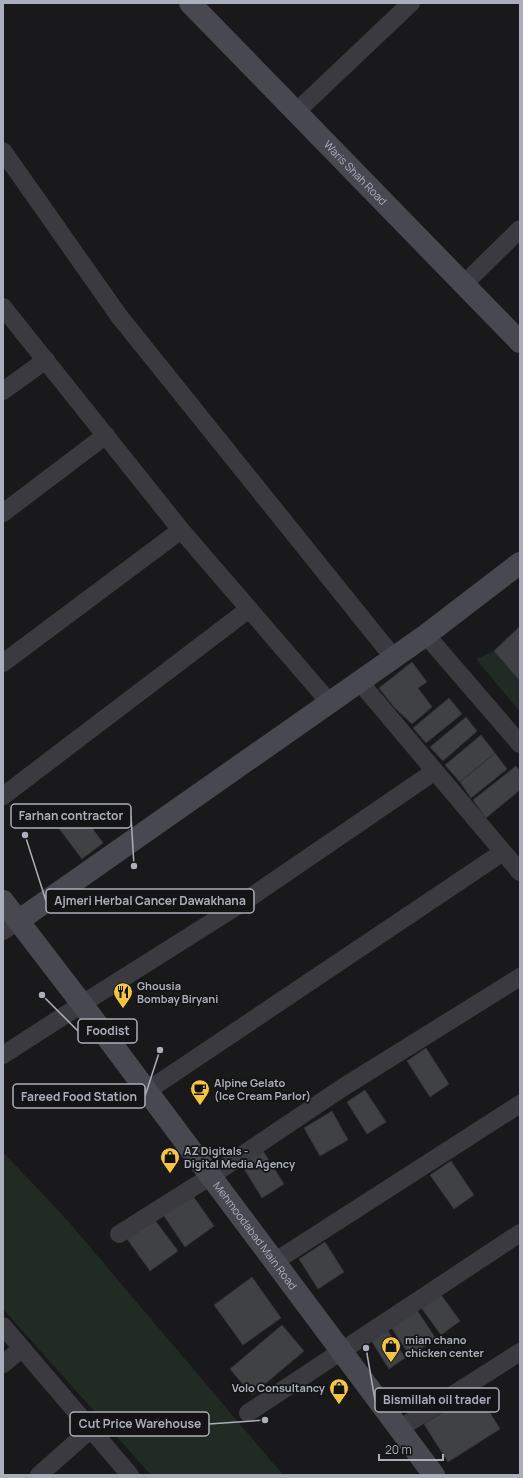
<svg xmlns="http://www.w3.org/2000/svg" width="523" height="1478" font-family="Manrope,sans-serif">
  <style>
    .green { fill: #212a23 }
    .building { fill: #404145; stroke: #333337 }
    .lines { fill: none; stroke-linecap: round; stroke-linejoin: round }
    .street { stroke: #3a3a40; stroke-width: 18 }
    .secondary { stroke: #484950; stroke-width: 22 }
    .labels { text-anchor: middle; stroke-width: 3.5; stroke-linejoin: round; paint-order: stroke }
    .street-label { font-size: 11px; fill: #abafbb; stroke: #141416 }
    .poi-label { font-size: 11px; font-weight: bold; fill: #abafbb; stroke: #141416; text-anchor: start }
    .leader { fill: none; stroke: #abafbb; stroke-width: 1.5 }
    .callout-dot { fill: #abafbb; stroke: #141416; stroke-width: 1.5 }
    .callout { fill: #141416; stroke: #abafbb; stroke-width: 1.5 }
    .callout-label { font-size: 12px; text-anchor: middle; font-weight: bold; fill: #abafbb }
  </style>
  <rect width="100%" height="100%" fill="#19191b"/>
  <path class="green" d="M494 651 520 681V712L476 659Z
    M3 1152 68 1221 283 1475H151L3 1309Z"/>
  <path class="building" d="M520 626V681L494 651Z
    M412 662 427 682 418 688 432 707 412 724 394 707 379 688Z
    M449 698 462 714 426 743 413 728Z
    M466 717 477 731 443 761 430 747Z
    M481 735 495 753 460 782 445 765Z
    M495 753 507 769 471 798 460 782Z
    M516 766 520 771V790L486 818 473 800Z
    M80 811 103 843 82 859 58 827Z
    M426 1048 449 1084 430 1097 407 1061Z
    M365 1090 386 1122 367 1134 347 1102Z
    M332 1111 348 1140 320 1156 304 1128Z
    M263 1151 284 1184 262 1198 241 1164Z
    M451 1161 474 1195 454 1209 430 1175Z
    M191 1193 214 1226 185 1247 162 1213Z
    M154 1219 178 1251 150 1271 127 1239Z
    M325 1242 344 1272 318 1289 299 1259Z
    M252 1277 281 1318 243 1345 214 1305Z
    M439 1292 460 1321 441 1335 420 1306Z
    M415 1307 436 1339 410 1356 389 1324Z
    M282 1325 304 1351 252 1395 230 1369Z
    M385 1326 405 1358 389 1369 369 1337Z
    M477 1391 500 1429 448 1462 424 1424Z"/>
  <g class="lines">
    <path class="street" d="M296 112 411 3
      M3 151 119 316 393 657
      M464 284 520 229
      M3 307 181 530 330 703
      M3 391 46 360
      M3 513 106 435
      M426 635 520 744
      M3 663 181 530
      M359 681 520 872
      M3 796 249 609
      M3 931 18 921
      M3 1055 82 1004 239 905 435 771
      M147 1091 503 852
      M119 1234 211 1176 342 1088 520 977
      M274 1262 520 1104
      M3 1326 130 1475
      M3 1364 22 1348
      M248 1413 520 1233
      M399 1429 520 1352
      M39 1475 91 1429"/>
    <g class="secondary">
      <path id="s1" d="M190 3 520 342"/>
      <path id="s2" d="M3 901 82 1004 434 1475"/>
      <path d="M18 921 426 635 520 563"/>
    </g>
  </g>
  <defs>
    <symbol id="restaurant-pin" viewBox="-11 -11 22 30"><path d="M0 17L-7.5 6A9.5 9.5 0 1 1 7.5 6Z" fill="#f4c739" stroke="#141416"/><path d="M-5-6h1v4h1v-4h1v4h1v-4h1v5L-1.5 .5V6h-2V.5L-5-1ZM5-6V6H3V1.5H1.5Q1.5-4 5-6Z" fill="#111"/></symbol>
    <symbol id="cafe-pin" viewBox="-11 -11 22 30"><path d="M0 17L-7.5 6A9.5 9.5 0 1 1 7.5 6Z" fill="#f4c739" stroke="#141416"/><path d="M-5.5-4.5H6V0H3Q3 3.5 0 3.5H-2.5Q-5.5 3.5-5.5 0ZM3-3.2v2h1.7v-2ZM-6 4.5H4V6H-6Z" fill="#111"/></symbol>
    <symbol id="shop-pin" viewBox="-11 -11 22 30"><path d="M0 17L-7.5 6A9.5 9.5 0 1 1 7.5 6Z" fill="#f4c739" stroke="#141416"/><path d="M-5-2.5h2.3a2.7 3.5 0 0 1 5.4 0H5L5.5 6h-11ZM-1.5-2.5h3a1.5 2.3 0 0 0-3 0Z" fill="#111"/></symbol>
  </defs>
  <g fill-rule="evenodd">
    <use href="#restaurant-pin" x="112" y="981" width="22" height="30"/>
    <use href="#cafe-pin" x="189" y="1078" width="22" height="30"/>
    <use href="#shop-pin" x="159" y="1146" width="22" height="30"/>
    <use href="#shop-pin" x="380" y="1335" width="22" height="30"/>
    <use href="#shop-pin" x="328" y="1377" width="22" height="30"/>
  </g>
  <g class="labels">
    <g class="street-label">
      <text dy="4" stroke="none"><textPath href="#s1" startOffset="237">Waris Shah Road</textPath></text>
      <text dy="4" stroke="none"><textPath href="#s2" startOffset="419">Mehmoodabad Main Road</textPath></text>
    </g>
    <g class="poi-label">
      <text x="137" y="990">Ghousia<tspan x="137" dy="13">Bombay Biryani</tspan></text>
      <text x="214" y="1087">Alpine Gelato<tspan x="214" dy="13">(Ice Cream Parlor)</tspan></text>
      <text x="184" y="1155">AZ Digitals -<tspan x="184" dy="13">Digital Media Agency</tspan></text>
      <text x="405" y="1344">mian chano<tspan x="405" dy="13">chicken center</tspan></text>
      <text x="325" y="1392" text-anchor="end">Volo Consultancy</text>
    </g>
  </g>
  <path class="leader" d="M134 866L131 816M25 835L46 901M42 995L78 1031M160 1050L145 1096M366 1348L375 1400M265 1420L209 1424"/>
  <g class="callout-dot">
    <circle cx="134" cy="866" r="4"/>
    <circle cx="25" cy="835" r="4"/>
    <circle cx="42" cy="995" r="4"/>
    <circle cx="160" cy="1050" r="4"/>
    <circle cx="366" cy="1348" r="4"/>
    <circle cx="265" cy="1420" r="4"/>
  </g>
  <g class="callout">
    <rect x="11" y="804" width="120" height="24" rx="4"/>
    <rect x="46" y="889" width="208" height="24" rx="4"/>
    <rect x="78" y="1019" width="59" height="24" rx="4"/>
    <rect x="13" y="1084" width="132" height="24" rx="4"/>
    <rect x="375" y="1388" width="124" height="24" rx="4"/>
    <rect x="70" y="1412" width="139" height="24" rx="4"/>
  </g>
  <g class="callout-label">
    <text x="71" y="820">Farhan contractor</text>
    <text x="150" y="905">Ajmeri Herbal Cancer Dawakhana</text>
    <text x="108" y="1035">Foodist</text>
    <text x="79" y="1101">Fareed Food Station</text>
    <text x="437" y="1404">Bismillah oil trader</text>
    <text x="140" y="1428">Cut Price Warehouse</text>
  </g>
  <rect width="523" height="1478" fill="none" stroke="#abafbb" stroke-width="8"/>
  <path d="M379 1454v6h64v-6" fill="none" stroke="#abafbb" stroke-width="2"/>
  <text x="385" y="1454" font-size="12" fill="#abafbb" stroke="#141416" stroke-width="3" paint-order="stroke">20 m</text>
</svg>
